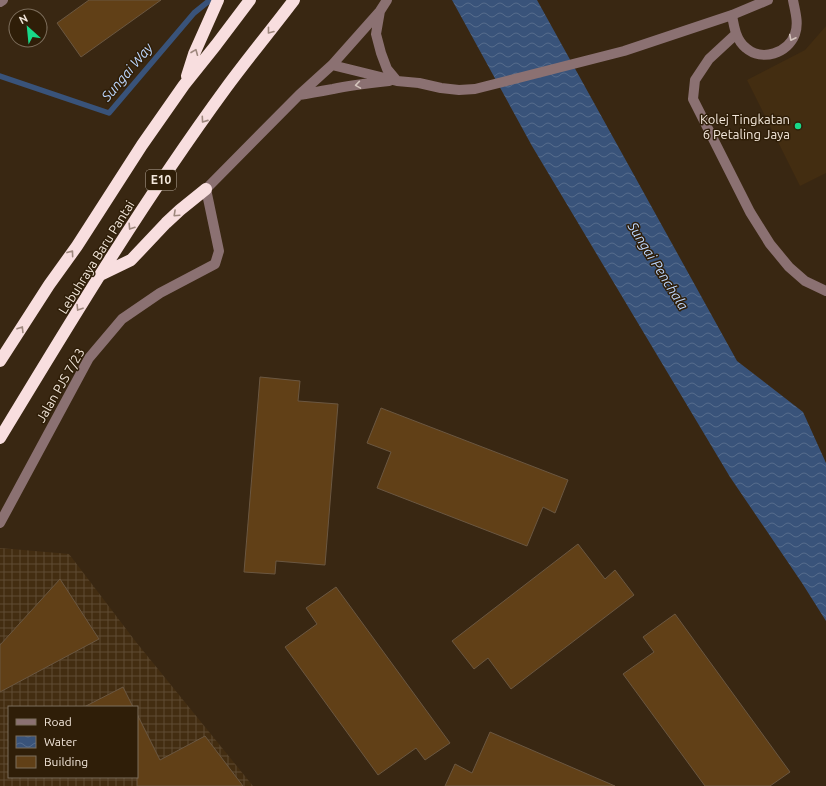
<svg xmlns="http://www.w3.org/2000/svg" width="826" height="786" font-family="Ubuntu,sans-serif">
  <style>
    .industrial { fill: url(#industrial-grid); fill-rule: evenodd }
    .built { fill: #432d11 }
    .water { fill: url(#water-waves) }
    .lines { fill: none; stroke-linecap: round; stroke-linejoin: round }
    .stream { stroke: #39537a; stroke-width: 5.5 }
    .building { fill: #614017; stroke: #6b5741 }
    .minor { stroke: #8b7172; stroke-width: 10 }
    .highway { stroke: #f8dedf; stroke-width: 12 }
    .oneway { stroke: #9e887e }
    .oneway2 { stroke: #d4c4bc }
    .poi-dot { fill: #18d989; stroke: #2f1e08; stroke-width: 1.5 }
    .labels { text-anchor: middle; stroke-width: 3; stroke-linejoin: round; paint-order: stroke }
    .shield { fill: #2f1e08; stroke: #b8ab9c; stroke-width: 1 }
    .shield-label { font-size: 12px; font-weight: bold; fill: #f3e7db }
    .poi-label { font-size: 13px; fill: #f3e7db; stroke: #2f1e08; text-anchor: end }
    .street-label { font-size: 13px; fill: #f3e7db; stroke: #2f1e08 }
    .water-label { font-size: 14px; font-style: italic; fill: #bbd5fc; stroke: #2f1e08 }
  </style>
  <defs>
    <pattern id="industrial-grid" width="8" height="8" patternUnits="userSpaceOnUse"><rect width="8" height="8" fill="#432d11"/><path d="M0 4h8M4 0v8" fill="none" stroke="#5f4b33"/></pattern>
    <pattern id="water-waves" width="16" height="10" patternUnits="userSpaceOnUse"><rect width="16" height="10" fill="#39537a"/><path d="M0 5q4-4 8 0t8 0" fill="none" stroke="#566c8c"/></pattern>
  </defs>
  <rect width="100%" height="100%" fill="#392712"/>
  <path class="industrial" d="M0 548 69 554 136 642 253 786H0ZM9 707H137V777H9Z"/>
  <path class="built" d="M826 26V173L800 186 747 80 805 50Z"/>
  <path class="water" d="M452 0H537L737 361 803 412 826 463V621L802 583 730 477 532 146Z"/>
  <g class="lines">
    <path class="stream" d="M0 76 109 113 194 13 210 0"/>
  </g>
  <path class="building" d="M89 0H161L81 57 57 23Z
    M260 377 300 381 298 401 338 404 325 565 276 561 275 574 244 572Z
    M381 408 568 480 555 513 543 507 527 546 377 488 391 452 367 443Z
    M578 544 605 579 615 570 634 595 511 689 488 658 474 669 452 641Z
    M60 579 99 639 0 692V645Z
    M336 587 450 743 425 760 416 748 378 775 285 647 317 624 306 608Z
    M675 614 790 772 770 786H705L623 674 654 652 643 637Z
    M123 687 133 707H84Z
    M137 714 160 760 205 736 243 786H137Z
    M490 732 615 786H445L455 764 472 773Z"/>
  <g class="lines">
    <path class="minor" d="M0 2 3 0
      M380 11 376 34 381 53 387 69 397 81
      M732 15C734 27 736 40 746 48 762 62 788 53 795 34 799 23 795 11 793 0
      M736 34 709 59 695 80 693 99 750 212 770 244 789 267 805 281 826 291
      M332 65 397 81 419 83 441 88 459 90 475 89 624 51 732 15 768 0
      M299 95C311 93 322 91 333 89 351 85 370 83 389 81
      M0 523 89 358 122 319 160 293 215 264 219 251 206 189 299 95 332 65 380 11 387 0"/>
    <path class="highway" d="M187 76 194 54 218 0
      M100 275 131 260 166 223 180 210 206 189
      M0 361 49 285 77 246 142 145 184 85 216 45 250 0
      M0 438C72 319 144 200 226 88 248 58 272 29 294 0"/>
  </g>
  <defs><path id="oneway-chevron" d="M-2-3.5L2.5 0L-2 3.5" fill="none" stroke-width="1.6" stroke-linecap="round" stroke-linejoin="round"/></defs>
  <g class="oneway">
    <use href="#oneway-chevron" transform="translate(270 31) rotate(128)"/>
    <use href="#oneway-chevron" transform="translate(195 52) rotate(-68)"/>
    <use href="#oneway-chevron" transform="translate(204 120) rotate(125)"/>
    <use href="#oneway-chevron" transform="translate(176 214) rotate(137)"/>
    <use href="#oneway-chevron" transform="translate(131 227) rotate(123)"/>
    <use href="#oneway-chevron" transform="translate(71 253) rotate(-54)"/>
    <use href="#oneway-chevron" transform="translate(79 308) rotate(122)"/>
    <use href="#oneway-chevron" transform="translate(21 329) rotate(-58)"/>
  </g>
  <g class="oneway2">
    <use href="#oneway-chevron" transform="translate(792 38) rotate(117)"/>
    <use href="#oneway-chevron" transform="translate(358 85) rotate(171)"/>
  </g>
  <circle class="poi-dot" cx="798" cy="126" r="4"/>
  <g class="labels">
    <rect class="shield" x="146" y="170" width="30" height="20" rx="3"/>
    <g class="shield-label">
      <text x="161" y="184">E10</text>
    </g>
    <g class="poi-label">
      <text x="790" y="124">Kolej Tingkatan<tspan x="790" dy="15">6 Petaling Jaya</tspan></text>
    </g>
    <g class="street-label">
      <text transform="translate(96 257) rotate(-58)" y="5">Lebuhraya Baru Pantai</text>
      <text transform="translate(60 385) rotate(-60)" y="5">Jalan PJS 7/23</text>
    </g>
    <g class="water-label">
      <text transform="translate(127 72) rotate(-50)" y="5">Sungai Way</text>
      <text transform="translate(658 266) rotate(58)" y="5">Sungai Penchala</text>
    </g>
  </g>
  <rect x="8" y="706" width="130" height="72" fill="#2f1e08" stroke="#7d6e5c"/>
  <rect x="16" y="719" width="20" height="6" fill="#8b7172" stroke="#7d6e5c"/>
  <text x="44" y="726" font-size="12" fill="#f3e7db">Road</text>
  <rect x="16" y="736" width="20" height="12" fill="url(#water-waves)" stroke="#7d6e5c"/>
  <text x="44" y="746" font-size="12" fill="#f3e7db">Water</text>
  <rect x="16" y="756" width="20" height="12" fill="#614017" stroke="#7d6e5c"/>
  <text x="44" y="766" font-size="12" fill="#f3e7db">Building</text>
  <g transform="translate(28 28) rotate(333)"><circle r="19" fill="#2f1e08" stroke="#7d6e5c"/>
  <path d="M0-3L7 15L0 10L-7 15Z" fill="#18d989"/>
  <text y="-6" font-size="11" font-weight="bold" text-anchor="middle" fill="#f3e7db">N</text>
  </g>
</svg>
